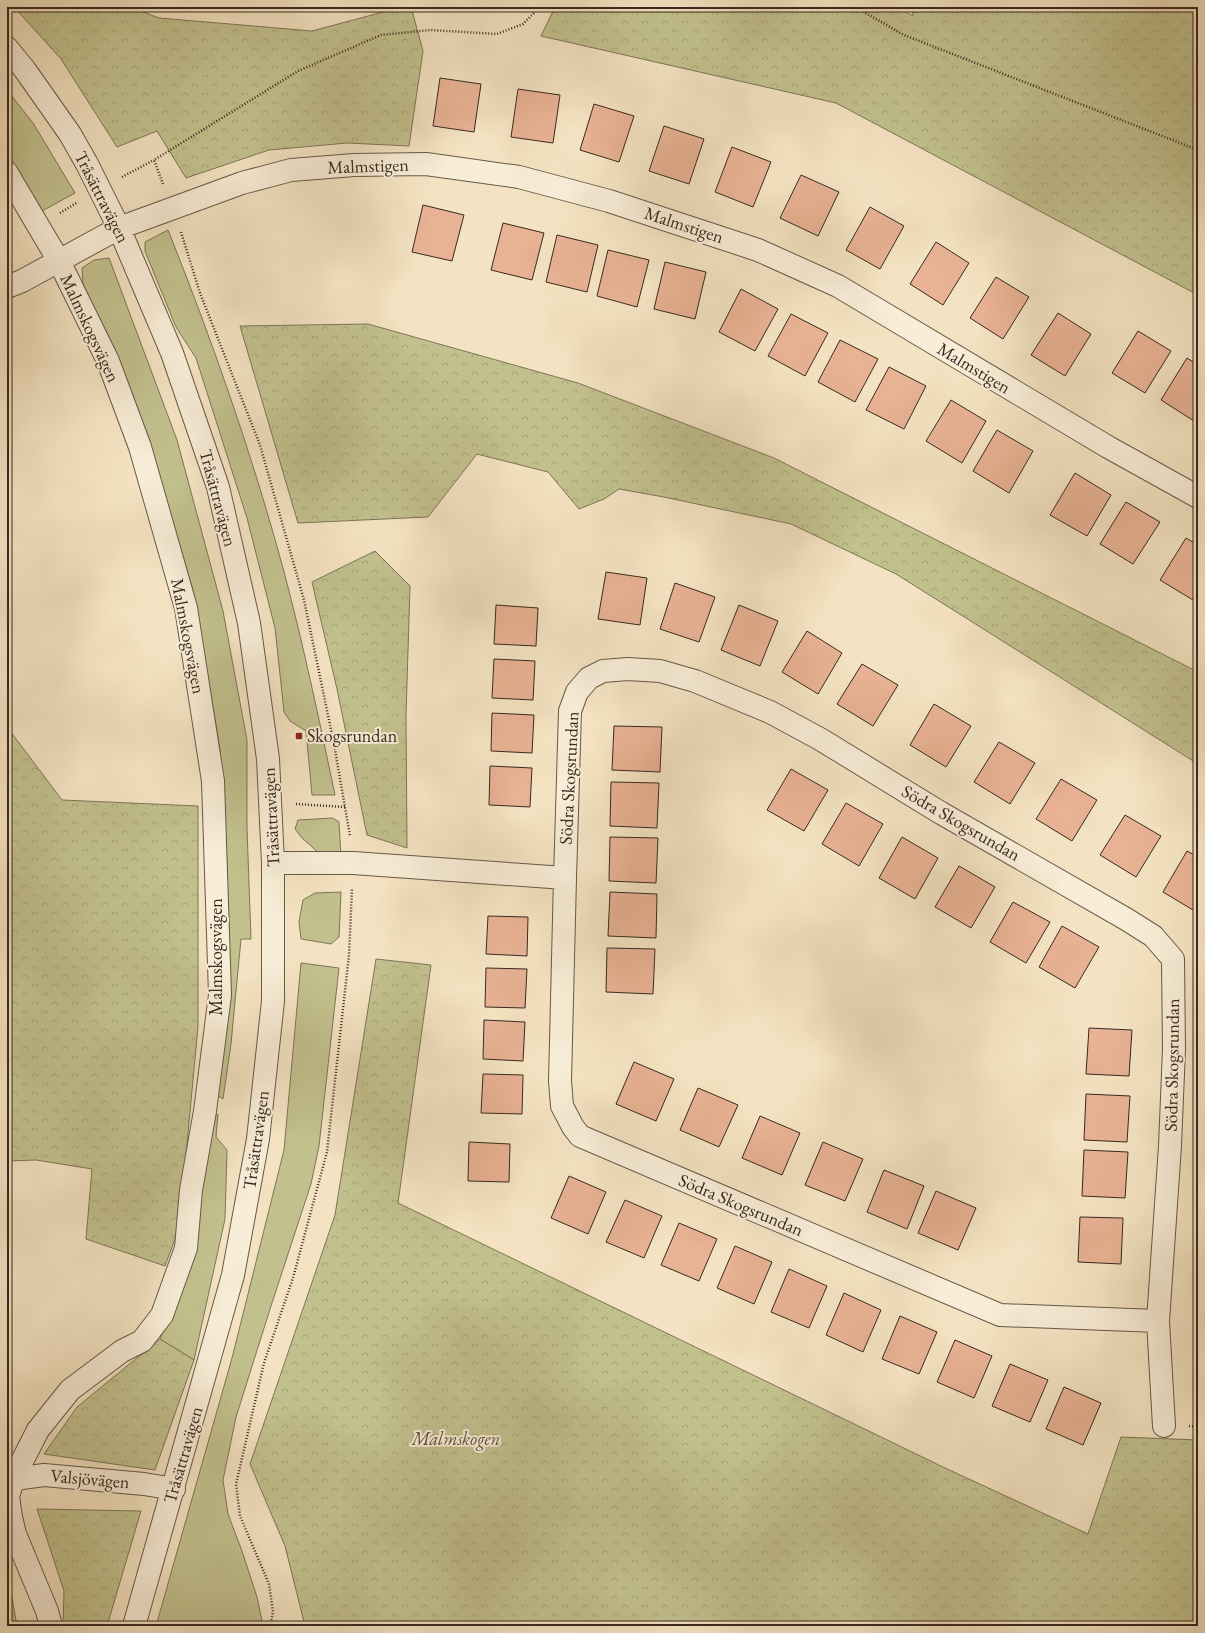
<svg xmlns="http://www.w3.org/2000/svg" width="1205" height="1633" font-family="'EB Garamond',serif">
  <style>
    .grass { fill: #c2c18e; stroke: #7d7557 }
    .forest { fill: url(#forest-crowns); stroke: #7d7557 }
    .building { fill: #e8b294; stroke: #382920 }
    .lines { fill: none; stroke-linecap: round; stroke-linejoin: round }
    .minor-casing { stroke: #675848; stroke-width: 24 }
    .path { stroke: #382920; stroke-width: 2.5; stroke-dasharray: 1 2; stroke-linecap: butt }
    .minor { stroke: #f8edd7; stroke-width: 22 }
    .poi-dot { fill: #8f2418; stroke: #f8edd7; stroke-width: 1.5 }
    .labels { text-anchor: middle; stroke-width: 4; stroke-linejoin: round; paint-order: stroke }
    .street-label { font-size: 18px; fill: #382920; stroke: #f8edd7 }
    .poi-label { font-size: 18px; fill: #382920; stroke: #f8edd7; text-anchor: start }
    .park-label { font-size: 18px; font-style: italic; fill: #5a4f3c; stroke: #f8edd7 }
  </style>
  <defs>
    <pattern id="forest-crowns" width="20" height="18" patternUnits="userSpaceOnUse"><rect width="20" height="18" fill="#c2c18e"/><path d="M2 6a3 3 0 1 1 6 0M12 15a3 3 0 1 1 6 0" fill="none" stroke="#a7a67a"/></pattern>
  </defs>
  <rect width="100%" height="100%" fill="#f4e3c2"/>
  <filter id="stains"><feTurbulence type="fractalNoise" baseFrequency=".005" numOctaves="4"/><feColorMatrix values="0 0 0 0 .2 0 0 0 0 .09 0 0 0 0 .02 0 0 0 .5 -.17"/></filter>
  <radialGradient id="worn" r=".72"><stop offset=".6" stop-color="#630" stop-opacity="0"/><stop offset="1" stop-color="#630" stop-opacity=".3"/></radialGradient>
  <path class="grass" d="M7 90 33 123 75 193 42 211 7 152Z
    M168 230C212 340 252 454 283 568 303 643 319 719 335 795H312L306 731 290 721 284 712 275 628 247 518 196 358 176 327 145 251V242Z
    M109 258 177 440 223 611 247 740V828L251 939H241L231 1044 223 1099 215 1094 227 904 220 749 194 594 173 522 154 459 123 374 83 284 82 268 94 260Z
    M333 818 339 822 341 857 320 854 302 838 295 829 298 820Z
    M341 892 339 937 331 944 301 939 299 922 303 900 315 893Z
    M301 963 339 968 319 1146 311 1184 271 1306 236 1417 223 1480 228 1514 242 1551 257 1597 263 1626H156L232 1358 284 1150Z
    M218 1114 216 1137 227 1150 225 1219 194 1360 160 1339 180 1293 212 1117Z"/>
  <path class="forest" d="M14 7H130L159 18 312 31 402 7H411L423 51 409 146 347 143 269 150 186 178 157 131 117 147 61 59Z
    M555 7H897L913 16 912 7H1198V295L836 103 541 36Z
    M368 324 578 383 774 458 1198 672V764L896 574 791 524 664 497 619 489 604 499 579 509 548 472 477 454 428 517 298 523 240 326Z
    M375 551 410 586 406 715 407 848 367 835 337 689 312 582Z
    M7 727 62 800 198 806V1027L179 1228 165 1266 86 1239 92 1169 36 1160 7 1161Z
    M376 959 431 965 398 1203 943 1467 1088 1534 1121 1437 1198 1440V1626H302L304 1622 285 1546 250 1464 335 1215Z
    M160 1339 194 1360 155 1470 44 1454 77 1407Z
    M37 1509 141 1511 107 1626H63L64 1591Z
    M11 1592 17 1626H7V1600Z"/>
  <path class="building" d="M440 78 481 84 474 132 433 126Z
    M518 89 560 95 553 143 511 137Z
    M594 104 634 116 619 162 580 150Z
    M664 126 704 139 689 184 649 171Z
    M732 147 771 162 753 207 715 192Z
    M801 175 839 192 818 236 780 218Z
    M423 205 464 215 452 261 412 252Z
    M870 207 904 226 880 269 846 250Z
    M503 223 544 233 532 280 491 270Z
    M557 235 598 245 587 292 546 282Z
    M936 242 969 263 943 305 910 284Z
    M608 250 649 260 637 307 597 296Z
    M665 262 706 272 695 319 654 309Z
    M996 277 1029 297 1003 339 970 318Z
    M741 289 778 309 755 351 719 332Z
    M1058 313 1091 334 1065 376 1031 355Z
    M791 314 828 333 805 376 768 356Z
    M1138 331 1171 351 1145 393 1112 373Z
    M840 340 878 359 855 402 818 382Z
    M1187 358 1198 365V414L1194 421 1161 400Z
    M889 367 926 386 904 429 866 410Z
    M951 400 986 421 962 463 926 441Z
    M997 430 1033 451 1009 493 973 471Z
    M1075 473 1111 495 1087 536 1050 515Z
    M1126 502 1160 522 1133 564 1100 544Z
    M1186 538 1198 545V593L1193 600 1160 580Z
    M606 572 647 578 640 625 598 619Z
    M675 583 715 597 699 642 660 629Z
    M496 605 538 608 536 646 494 644Z
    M739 605 778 621 760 666 721 650Z
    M807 631 842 653 818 694 782 672Z
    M494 659 535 661 533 700 492 698Z
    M862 664 898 685 873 726 837 704Z
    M934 704 971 726 946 767 910 745Z
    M492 713 534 715 532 753 491 751Z
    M614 726 662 727 660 772 612 770Z
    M999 742 1035 763 1010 804 974 782Z
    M490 766 532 768 530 807 489 805Z
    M791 769 828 790 804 831 767 810Z
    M1061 779 1097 800 1072 841 1036 819Z
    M611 782 659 783 657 828 610 826Z
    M846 803 883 824 859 866 822 844Z
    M1125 815 1161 836 1136 877 1100 855Z
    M610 837 658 838 656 883 609 881Z
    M902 837 938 858 915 899 879 878Z
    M1187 851 1198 857V913L1163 892Z
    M959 866 995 887 971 928 935 907Z
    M610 892 657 894 656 938 608 936Z
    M1013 902 1050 922 1026 963 990 942Z
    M488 916 528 917 527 956 486 954Z
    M1062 926 1099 947 1075 988 1039 967Z
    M607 948 655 949 653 994 606 992Z
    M486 968 527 969 525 1008 485 1007Z
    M484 1020 525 1022 523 1061 483 1059Z
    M1089 1028 1132 1030 1129 1076 1086 1074Z
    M634 1062 674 1079 656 1121 616 1104Z
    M483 1074 523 1075 522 1114 481 1113Z
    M698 1088 738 1105 719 1147 680 1130Z
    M1086 1094 1130 1096 1127 1142 1084 1140Z
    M760 1116 800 1133 782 1175 742 1158Z
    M469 1142 510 1144 509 1182 468 1181Z
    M823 1142 863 1159 845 1201 805 1185Z
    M1084 1150 1128 1152 1125 1198 1082 1196Z
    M884 1170 924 1186 907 1229 867 1212Z
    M569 1176 606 1192 588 1234 551 1218Z
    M936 1191 976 1208 958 1250 918 1233Z
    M625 1200 662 1216 644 1258 606 1242Z
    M1080 1217 1123 1218 1121 1264 1078 1262Z
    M679 1223 717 1239 699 1281 661 1265Z
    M735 1246 772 1262 754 1304 717 1288Z
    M789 1269 827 1286 809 1328 771 1312Z
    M844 1293 881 1310 863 1352 826 1335Z
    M900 1316 937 1332 919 1374 882 1359Z
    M955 1340 992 1356 974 1398 937 1382Z
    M1010 1364 1048 1380 1030 1422 992 1406Z
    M1064 1387 1101 1403 1083 1445 1046 1429Z"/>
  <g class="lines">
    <defs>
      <path id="minor" d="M7 48 25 70 70 134 87 164 119 228 172 353 218 487 249 623 268 759 273 863V1001L258 1139 233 1275 134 1626
        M7 173 59 261 108 361 140 447 186 608 213 781 220 995 205 1111 191 1190 186 1248 162 1315 142 1341 122 1351 70 1390 38 1430 13 1479 8 1497 11 1517 15 1534 47 1611 51 1626
        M7 287 22 281 119 228 242 183 291 170 354 165 426 164 519 177 609 201 758 250 838 286 1108 447 1198 497
        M273 863H353L565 878 570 711 577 692 589 678 603 671 628 669 660 671 695 681 770 712 820 739 941 813 1126 919 1153 936 1173 959 1174 1049 1170 1146 1158 1321 1000 1315 580 1136 573 1127 562 1106 560 1081 565 878
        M1158 1321 1164 1426
        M7 1480 44 1475 144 1484 174 1489"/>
    </defs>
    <use href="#minor" class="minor-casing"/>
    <path class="path" d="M855 7 904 35 1198 150
      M122 177 154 160
      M163 184 154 160 298 71 381 35 431 30 497 34 523 24 540 7
      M60 213 78 202
      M181 232 200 293 260 445 304 600 334 744 350 836
      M296 804 345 807
      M1189 1426 1198 1427
      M270 1626 273 1612 269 1584 240 1516 236 1484 264 1363 293 1278 327 1152 349 955 352 889"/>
    <use href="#minor" class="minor"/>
  </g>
  <rect class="poi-dot" x="295" y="732" width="8" height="8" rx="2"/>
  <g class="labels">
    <g class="street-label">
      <text transform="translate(368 166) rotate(-2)" y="6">Malmstigen</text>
      <text transform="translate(102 197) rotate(63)" y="6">Tråsättravägen</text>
      <text transform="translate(684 225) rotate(18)" y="6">Malmstigen</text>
      <text transform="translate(90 328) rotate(65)" y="6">Malmskogsvägen</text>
      <text transform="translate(974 368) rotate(31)" y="6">Malmstigen</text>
      <text transform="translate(218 498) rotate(75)" y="6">Tråsättravägen</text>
      <text transform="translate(188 636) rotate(79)" y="6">Malmskogsvägen</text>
      <text transform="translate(569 778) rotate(-87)" y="6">Södra Skogsrundan</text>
      <text transform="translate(271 817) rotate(-93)" y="6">Tråsättravägen</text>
      <text transform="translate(961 823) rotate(30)" y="6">Södra Skogsrundan</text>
      <text transform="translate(216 957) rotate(-90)" y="6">Malmskogsvägen</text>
      <text transform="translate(1172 1065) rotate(-89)" y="6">Södra Skogsrundan</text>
      <text transform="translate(256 1140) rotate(-82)" y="6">Tråsättravägen</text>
      <text transform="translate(741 1205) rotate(23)" y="6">Södra Skogsrundan</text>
      <text transform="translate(183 1455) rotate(-74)" y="6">Tråsättravägen</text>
      <text transform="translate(90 1479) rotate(5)" y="6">Valsjövägen</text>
    </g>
    <g class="poi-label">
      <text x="307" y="742">Skogsrundan</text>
    </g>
    <g class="park-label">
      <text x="456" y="1445">Malmskogen</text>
    </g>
  </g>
  <rect width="1205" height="1633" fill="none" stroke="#f4e3c2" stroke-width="24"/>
  <rect x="8" y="8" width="1189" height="1617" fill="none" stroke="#382920" stroke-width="2"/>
  <rect x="12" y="12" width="1181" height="1609" fill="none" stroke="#382920"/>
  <rect width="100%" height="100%" filter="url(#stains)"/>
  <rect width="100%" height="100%" fill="url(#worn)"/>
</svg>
